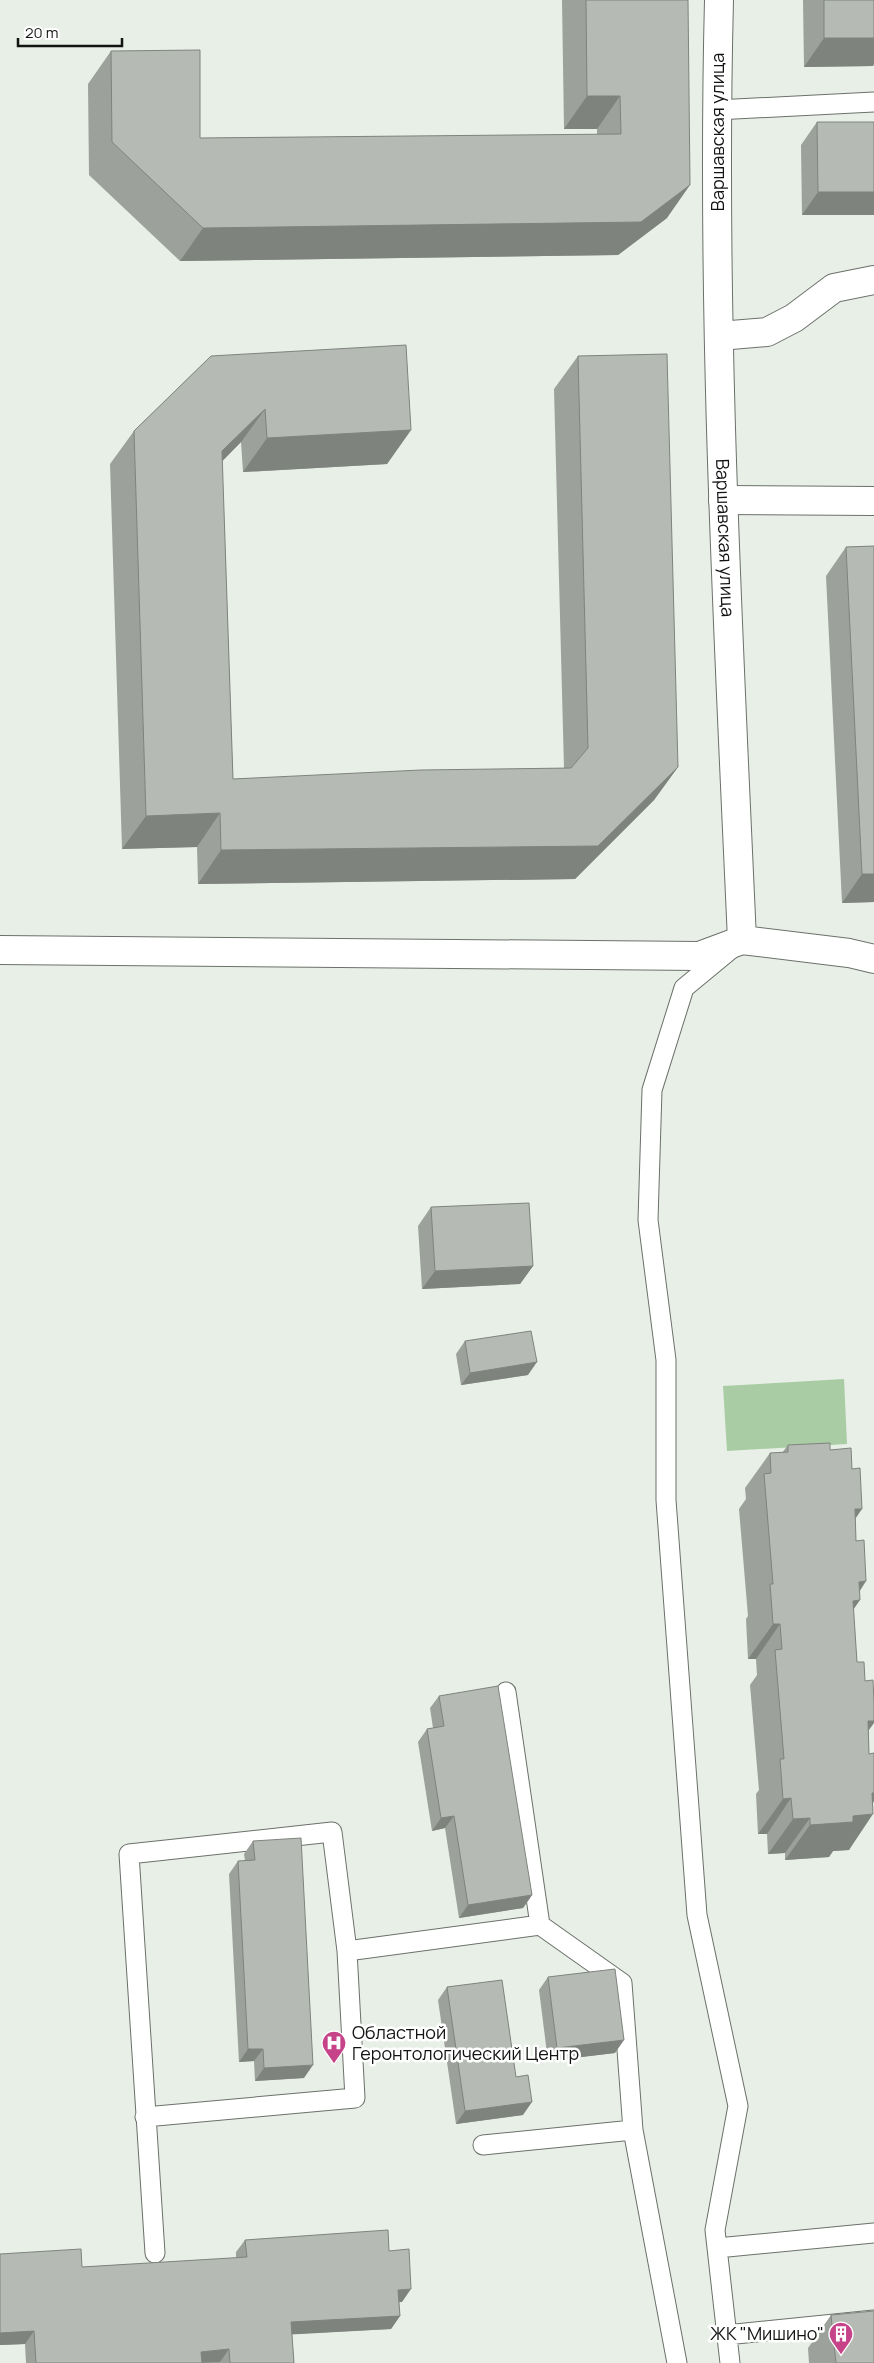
<svg xmlns="http://www.w3.org/2000/svg" width="874" height="2363" font-family="Manrope,sans-serif">
  <style>
    .green { fill: #a9cca4 }
    .lines { fill: none; stroke-linecap: round; stroke-linejoin: round }
    .lane-casing { stroke: #6b716a; stroke-width: 21 }
    .street-casing { stroke: #6b716a; stroke-width: 30 }
    .lane { stroke: #fff; stroke-width: 19 }
    .street { stroke: #fff; stroke-width: 28 }
    .wall { fill: #9ca19b }
    .shaded-wall { fill: #7f837e }
    .building { fill: #b5bbb4; stroke: #7f837e }
    .labels { text-anchor: middle; stroke-width: 5; stroke-linejoin: round; paint-order: stroke }
    .street-label { font-size: 18px; fill: #121412; stroke: #fff }
    .poi-label { font-size: 18px; fill: #121412; stroke: #fff; text-anchor: start }
  </style>
  <rect width="100%" height="100%" fill="#e8efe7"/>
  <path class="green" d="M844 1379 847 1444 727 1451 723 1386Z"/>
  <g class="lines">
    <defs>
      <path id="lane" d="M716 110 874 102
        M506 1692 540 1925 622 1983 633 2130 677 2363
        M145 2117 355 2098 347 1951
        M483 2145 633 2130
        M717 2248 874 2233
        M155 2253 129 1854 332 1832 347 1951 540 1925
        M726 2335 874 2320
        M730 2363 715 2230 738 2106 697 1915 666 1500V1360L648 1220 652 1090 684 988 730 950"/>
      <g id="street">
        <path id="s1" d="M719 0C711 313 728 627 742 940L849 953 874 959"/>
        <path d="M719 336 767 332 794 318 834 288 874 280"/>
        <path d="M723 500 874 501"/>
        <path d="M0 950 699 956 742 940"/>
      </g>
    </defs>
    <use href="#lane" class="lane-casing"/>
    <use href="#street" class="street-casing"/>
    <use href="#lane" class="lane"/>
    <use href="#street" class="street"/>
  </g>
  <path class="wall" d="M562 0H688L667 218 618 255 180 261 89 175 88 84 111 51 200 138 597 135V129H564Z
    M803 0H874V64L873 66 804 67Z
    M817 122H874V215H802L801 145Z
    M211 356 411 430 387 464 243 472 241 442 222 461 233 779 564 768 554 389 578 356 678 767 654 800 575 879 198 884 197 847 122 849 110 464 134 431Z
    M874 546V902L842 903 826 576 846 547Z
    M431 1207 533 1266 520 1284 422 1289 418 1226Z
    M465 1341 528 1375 461 1385 456 1354Z
    M788 1445 830 1450 855 1519 856 1541 866 1581 860 1591 853 1610 857 1662 868 1731 869 1754 874 1753V1801L849 1850 833 1851 829 1857 785 1860V1853L768 1854 767 1834H758L756 1794 759 1790 750 1685 757 1675 756 1659H748L746 1619 748 1616 739 1509 746 1499 745 1488 770 1453H782Z
    M439 1696 532 1895 523 1908 459 1918 445 1828 432 1831 418 1742 427 1729 433 1728 430 1708Z
    M253 1841 304 2078 255 2081 254 2061 239 2062 229 1874 238 1861H245L244 1854Z
    M548 1977 615 2053 548 2061 539 1990Z
    M447 1987 516 2077 523 2115 456 2124 438 2000Z
    M245 2240 389 2251 402 2302H399L400 2316 391 2329 292 2334 294 2363H26L25 2344 0 2345V2254L82 2267 236 2258V2252Z
    M831 2315 874 2363H809L808 2348Z"/>
  <path class="shaded-wall" d="M824 38H874V64L873 66 804 67Z
    M587 96H620L597 129H564Z
    M690 185 667 218 618 255 180 261 203 228Z
    M818 192H874V215H802Z
    M265 409 241 442 199 485 222 451Z
    M411 430 387 464 243 472 267 438Z
    M678 767 654 800 575 879 198 884 221 850Z
    M220 813 197 847 122 849 146 816Z
    M862 874H874V902L842 903Z
    M533 1266 520 1284 422 1289 435 1271Z
    M537 1362 528 1375 461 1385 470 1373Z
    M855 1509H862L838 1544Z
    M866 1581 842 1616 859 1582Z
    M860 1600 835 1636 853 1601Z
    M773 1624H780L756 1659H748Z
    M868 1721H874V1723L850 1756Z
    M872 1793H874V1801L864 1815 873 1814 849 1850 833 1851 829 1857 785 1860 810 1825Z
    M791 1798 767 1834H758L783 1799Z
    M454 1816 445 1828 432 1831 441 1818Z
    M810 1818 785 1853 768 1854 793 1819Z
    M532 1895 523 1908 459 1918 468 1905Z
    M624 2040 615 2053 548 2061 557 2048Z
    M248 2049H263L254 2061 239 2062Z
    M313 2065 304 2078 255 2081 264 2068Z
    M532 2102 523 2115 456 2124 465 2111Z
    M411 2289 402 2302 389 2303 398 2290Z
    M400 2316 391 2329 282 2335 291 2322Z
    M34 2331 25 2344 0 2345V2333Z
    M229 2349 220 2362 193 2363 201 2352Z"/>
  <path class="building" d="M586 0H688L690 185 641 222 203 228 112 142 111 51 200 50V138L621 134 620 96H587Z
    M824 0H874V38H824Z
    M817 122H874V192H818Z
    M406 345 411 430 267 438 265 409 222 451 233 779 421 770 571 768 588 748 578 356 667 354 678 767 598 846 221 850 220 813 146 816 134 431 211 356Z
    M874 546V874H862L846 547Z
    M529 1203 533 1266 435 1271 431 1207Z
    M531 1331 537 1362 470 1373 465 1341Z
    M830 1443V1450L851 1448 852 1469 860 1468 862 1509H855L856 1541 864 1540 866 1581 859 1582 860 1600 853 1601 857 1662H864L865 1681 873 1680 874 1704V1721H868L869 1754 874 1753V1793H872L873 1814 853 1816V1822L810 1825V1818L793 1819 791 1798 783 1799 780 1759H784L775 1650 782 1649 780 1624H773L770 1584H773L764 1474 771 1473 770 1453 788 1452V1445Z
    M498 1686 532 1895 468 1905 454 1816 441 1818 427 1729 444 1726 439 1696Z
    M301 1838 313 2065 264 2068 263 2049H248L238 1861 255 1860 253 1841Z
    M615 1969 624 2040 557 2048 548 1977Z
    M502 1980 516 2077 528 2075 532 2102 465 2111 447 1987Z
    M388 2230 389 2251 409 2249 411 2289 398 2290 400 2316 291 2322 294 2363H230L229 2349 201 2352 202 2363H36L34 2331 0 2333V2254L81 2249 82 2267 247 2257 245 2240Z
    M874 2311V2363H836L831 2315Z"/>
  <defs>
    <symbol id="hospital-pin" viewBox="-11 -11 22 30"><path d="M0 17L-7.5 6A9.5 9.5 0 1 1 7.5 6Z" fill="#c64389" stroke="#fff"/><path d="M-5-5h3v3.5h4V-5h3V5h-3V1.5h-4V5h-3Z" fill="#fff"/></symbol>
    <symbol id="building-pin" viewBox="-11 -11 22 30"><path d="M0 17L-7.5 6A9.5 9.5 0 1 1 7.5 6Z" fill="#c64389" stroke="#fff"/><path d="M-4-6H4V6H1V3H-1V6H-4ZM-2.5-4.3h1.7v1.8h-1.7ZM.8-4.3h1.7v1.8H.8ZM-2.5-1h1.7V.8h-1.7ZM.8-1h1.7V.8H.8Z" fill="#fff"/></symbol>
  </defs>
  <g fill-rule="evenodd">
    <use href="#hospital-pin" x="320" y="2029" width="28" height="38"/>
    <use href="#building-pin" x="827" y="2320" width="28" height="38"/>
  </g>
  <g class="labels">
    <g class="street-label">
      <text transform="translate(718 132) rotate(-90)" y="6">Варшавская улица</text>
      <text dy="6" stroke="none"><textPath href="#s1" startOffset="538">Варшавская улица</textPath></text>
    </g>
    <g class="poi-label">
      <text x="352" y="2039">Областной<tspan x="352" dy="21">Геронтологический Центр</tspan></text>
      <text x="824" y="2340" text-anchor="end">ЖК "Мишино"</text>
    </g>
  </g>
  <path d="M18 38v8h104v-8" fill="none" stroke="#121412" stroke-width="2.5"/>
  <text x="25" y="38" font-size="15" fill="#121412" stroke="#ffffff" stroke-width="4" paint-order="stroke">20 m</text>
</svg>
